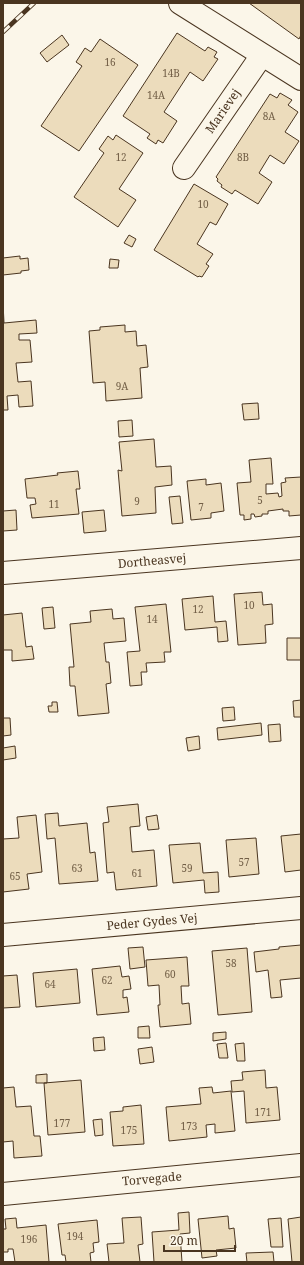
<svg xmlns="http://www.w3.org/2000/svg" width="304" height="1265" font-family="'Noto Serif',serif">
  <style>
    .building { fill: #ecdcbc; stroke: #4a3520 }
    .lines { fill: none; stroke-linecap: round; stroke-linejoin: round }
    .minor-casing { stroke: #4a3520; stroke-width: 24 }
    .minor { stroke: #fbf6e9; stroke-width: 22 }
    .rail-casing { stroke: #4a3520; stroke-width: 4.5 }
    .rail { stroke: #fbf6e9; stroke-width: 3; stroke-dasharray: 9; stroke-linecap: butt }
    .labels { text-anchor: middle; stroke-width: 3; stroke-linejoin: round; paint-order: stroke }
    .number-label { font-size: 10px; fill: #725f47 }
    .street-label { font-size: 12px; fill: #4a3520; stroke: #fbf6e9 }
  </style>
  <rect width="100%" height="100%" fill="#fbf6e9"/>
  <path class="building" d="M249 3H301V35L299 39Z
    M177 33 205 51 208 47 217 52 214 57 218 59 203 81 190 72 164 112 177 121 163 143 158 140 156 144 147 138 150 134 123 116Z
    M62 35 69 45 47 62 40 53Z
    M100 39 138 65 79 151 41 126 82 66 76 62 85 48 91 52Z
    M280 93 292 100 288 105 298 112 285 132 299 141 284 164 270 155 259 173 272 182 258 204 235 190 232 194 221 187 222 185 217 181 218 179 216 177 270 94 277 98Z
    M116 135 143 153 119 189 136 200 118 227 74 197 104 153 99 149 108 136 113 140Z
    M194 184 228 204 216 225 210 222 197 244 213 254 206 264 209 266 202 277 199 276 198 277 154 250Z
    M129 235 136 239 132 247 124 243Z
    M20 256V259L28 258 29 270 21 271V273L3 275V258Z
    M110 259 119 260 118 268H109Z
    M3 303 4 323 36 320 37 333 19 334V340H30L32 362 16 363 18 382 31 381 33 406 19 407 18 395 7 396 8 410H3Z
    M125 325V332L136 331 137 346 146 345 148 367 140 368 142 398 106 401 105 382 93 383 89 331 100 330V327Z
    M258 403 259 419 244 420 242 404Z
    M132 420 133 436 119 437 118 421Z
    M154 439 156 467 171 466 172 485 155 487 156 513 122 516 118 470 122 471 119 442Z
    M271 458 273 484H266V494L278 493 279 497 282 496 281 483 286 482 285 478 301 477V515L289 516V511H283V509L268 511V514H262V516L255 517 254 514H251V519L244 520V515H240L237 483 251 482 249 460Z
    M78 471 80 489H76L79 514 32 518 30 505 36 504 35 498H27L25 479 58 475 57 473Z
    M206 479V485L221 483 224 511 211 513V518L191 520 187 481Z
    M180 496 183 523 172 524 169 497Z
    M16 510 17 530 3 531V538V511Z
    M104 510 106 531 84 533 82 512Z
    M262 592 263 605 272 604 273 624 265 625 266 643 238 645 234 594Z
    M213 596 215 622 226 621 228 641 218 642 217 627 185 630 182 599Z
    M166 604 171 652H164L165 662 146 663 147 672H141L142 685 130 686 127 652 140 651 135 607Z
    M53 607 55 628 44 629 42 608Z
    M112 609 113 619 124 618 126 641 104 643 106 662H109L111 683 106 684 109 713 78 716 75 686H70L69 667H74L70 624 91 622 90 611Z
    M22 613 26 647 32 646 34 659 12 661V650H3V615Z
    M287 638H301V660H287Z
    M301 700V717H294L293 701Z
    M52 702H57L58 712H49L48 706H52Z
    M234 707 235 720 223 721 222 708Z
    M3 718H10L11 735 3 736Z
    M261 723 262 735 218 740 217 728Z
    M280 724 281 741 269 742 268 725Z
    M199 736 200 749 188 751 186 738Z
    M15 746 16 758 3 760V748Z
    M138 804 140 826 130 827 132 852 154 850 157 886 116 890 114 872 107 873 103 823 109 822 107 807Z
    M58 813 59 826 87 823 90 853 95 852 98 881 59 884 55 838 47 839 45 814Z
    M36 815 42 872 27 874 29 889 3 892V839L19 838 17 817Z
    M157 815 159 829 148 830 146 817Z
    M301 834V870L285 872 281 836Z
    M256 838 259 874 229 877 226 840Z
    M200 843 203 873 218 872 219 892 205 893 204 880 173 883 169 845Z
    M301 945V978L280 980 282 997 271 998 268 970 256 972 254 952 279 949V947Z
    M143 947 145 967 130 969 128 948Z
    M247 948 252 1012 218 1015 212 951Z
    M187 957 189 986H181L182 1004 189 1003 191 1024 160 1027 158 1005H160L159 985 148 986 146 960Z
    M120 966 122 977 129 976 131 989 123 990V998L127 997 129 1012 97 1015 92 969Z
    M77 969 80 1003 36 1007 33 973Z
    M17 975 20 1007 3 1008V976Z
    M149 1026 150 1038H138V1027Z
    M226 1032V1039L213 1041V1033Z
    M104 1037 105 1050 94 1051 93 1038Z
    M226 1043 228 1058H219L217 1044Z
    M244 1043 245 1061H237L235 1044Z
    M152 1047 154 1062 140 1064 138 1049Z
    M265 1070 266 1088 277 1087 280 1120 246 1123 244 1091 232 1092 231 1081 243 1080 242 1072Z
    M47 1074V1083H36V1075Z
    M81 1080 85 1132 48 1135 44 1083Z
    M14 1087 16 1107 31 1106 34 1136H40L42 1156 14 1158 13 1141 3 1142V1088Z
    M212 1087 213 1093 231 1091 235 1131 215 1133V1124L206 1125 207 1137 169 1141 166 1107 201 1104 199 1088Z
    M141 1105 144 1144 113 1146 110 1112 123 1111V1107Z
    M102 1119 103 1135 95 1136 93 1120Z
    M189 1212 190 1233 180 1234 182 1262H154L152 1232 179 1230 178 1213Z
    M228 1216 229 1229 234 1228 236 1248 216 1250 217 1256 202 1258 198 1219Z
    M141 1217 143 1244 138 1245 140 1262H109L107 1244 124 1243 122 1218Z
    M301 1217V1262H292L288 1219Z
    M16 1218 17 1228 46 1225 49 1262H15L13 1249H8V1252H3V1229H6L5 1219Z
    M281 1218 283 1247H271L268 1219Z
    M97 1220 99 1242 93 1243 94 1252 90 1253 91 1262H66L65 1255H62L58 1224Z
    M273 1252 274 1262H247L246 1253Z"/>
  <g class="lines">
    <defs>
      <path id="minor" d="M180 3 301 79
        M184 168 262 55
        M3 573 301 548
        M3 935 301 908
        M3 1194 301 1165"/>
    </defs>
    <use href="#minor" class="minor-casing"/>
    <use href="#minor" class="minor"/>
    <defs>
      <path id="rail" d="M3 32 34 3"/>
    </defs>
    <use href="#rail" class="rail-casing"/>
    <use href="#rail" class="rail"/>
  </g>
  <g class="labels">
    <g class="number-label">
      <text x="110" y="66">16</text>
      <text x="171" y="77">14B</text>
      <text x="156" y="99">14A</text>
      <text x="269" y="120">8A</text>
      <text x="121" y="161">12</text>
      <text x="243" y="161">8B</text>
      <text x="203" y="208">10</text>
      <text x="122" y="390">9A</text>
      <text x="260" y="504">5</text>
      <text x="137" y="505">9</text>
      <text x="54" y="508">11</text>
      <text x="201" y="511">7</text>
      <text x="249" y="609">10</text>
      <text x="198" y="613">12</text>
      <text x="152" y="623">14</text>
      <text x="244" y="866">57</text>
      <text x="77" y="872">63</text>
      <text x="187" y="872">59</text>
      <text x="137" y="877">61</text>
      <text x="15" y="880">65</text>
      <text x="231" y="967">58</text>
      <text x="170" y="978">60</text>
      <text x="107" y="984">62</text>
      <text x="50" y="988">64</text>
      <text x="263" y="1116">171</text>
      <text x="62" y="1127">177</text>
      <text x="189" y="1130">173</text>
      <text x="129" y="1134">175</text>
      <text x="75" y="1240">194</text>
      <text x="29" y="1243">196</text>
    </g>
    <g class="street-label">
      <text transform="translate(223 111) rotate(-55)" y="4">Marievej</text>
      <text transform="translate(152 561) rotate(-5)" y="4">Dortheasvej</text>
      <text transform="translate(152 922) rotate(-5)" y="4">Peder Gydes Vej</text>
      <text transform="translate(152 1179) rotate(-5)" y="4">Torvegade</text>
    </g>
  </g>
  <rect width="304" height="1265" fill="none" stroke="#4a3520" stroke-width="8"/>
  <path d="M164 1245v6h71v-6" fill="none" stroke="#4a3520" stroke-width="2"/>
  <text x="170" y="1245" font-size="12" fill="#4a3520" stroke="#fbf6e9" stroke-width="3" paint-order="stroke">20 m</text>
</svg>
